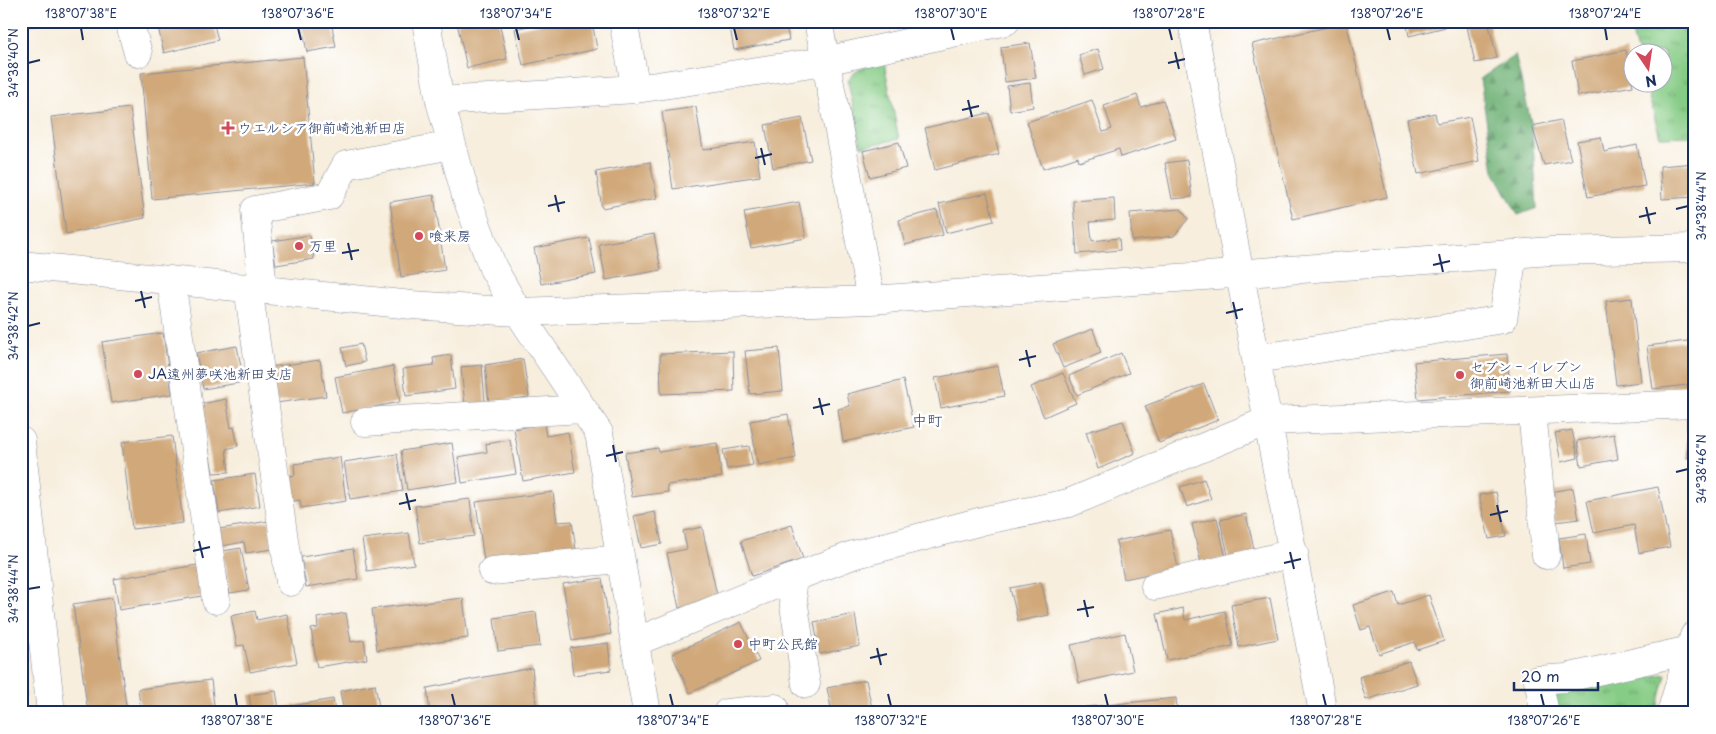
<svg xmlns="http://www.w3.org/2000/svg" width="1716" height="734" font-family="'Playpen Sans','Klee One',sans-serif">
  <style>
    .grass { fill: url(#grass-tufts); stroke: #517e72 }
    .forest { fill: url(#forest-firs); stroke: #447068 }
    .building { fill: #d0a879 }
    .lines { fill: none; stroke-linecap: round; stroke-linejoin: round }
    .minor-casing { stroke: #898e9e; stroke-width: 29 }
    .minor { stroke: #fff; stroke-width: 28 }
    .ticks { fill: none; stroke: #1b2f5e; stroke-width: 2 }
    .poi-dot { fill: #d1495b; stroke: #fff; stroke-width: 2 }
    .labels { text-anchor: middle; stroke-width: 5; stroke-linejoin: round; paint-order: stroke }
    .poi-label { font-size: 14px; fill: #1b2f5e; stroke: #fff; text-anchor: start }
    .neighbourhood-label { font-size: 15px; fill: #1b2f5e; stroke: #fff }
    .neatline { fill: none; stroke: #1b2f5e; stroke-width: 2 }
    .ticks-label { font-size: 12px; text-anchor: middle; fill: #1b2f5e }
  </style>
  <defs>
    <pattern id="grass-tufts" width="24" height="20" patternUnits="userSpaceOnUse" patternTransform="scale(1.25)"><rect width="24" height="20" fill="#87cc86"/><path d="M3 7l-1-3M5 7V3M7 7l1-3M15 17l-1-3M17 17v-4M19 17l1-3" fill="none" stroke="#6ea671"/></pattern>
    <pattern id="forest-firs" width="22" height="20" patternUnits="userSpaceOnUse" patternTransform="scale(1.25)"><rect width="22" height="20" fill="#6db073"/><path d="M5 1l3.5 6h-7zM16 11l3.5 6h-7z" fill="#599062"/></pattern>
  </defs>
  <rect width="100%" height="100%" fill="#fff"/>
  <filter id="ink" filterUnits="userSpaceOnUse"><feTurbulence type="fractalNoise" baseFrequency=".02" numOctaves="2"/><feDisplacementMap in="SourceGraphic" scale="10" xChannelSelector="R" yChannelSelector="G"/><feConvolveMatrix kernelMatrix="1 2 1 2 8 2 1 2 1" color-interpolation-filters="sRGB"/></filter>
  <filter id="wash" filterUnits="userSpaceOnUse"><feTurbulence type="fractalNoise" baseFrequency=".0096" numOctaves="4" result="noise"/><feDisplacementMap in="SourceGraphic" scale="20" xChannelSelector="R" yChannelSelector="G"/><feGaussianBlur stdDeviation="1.12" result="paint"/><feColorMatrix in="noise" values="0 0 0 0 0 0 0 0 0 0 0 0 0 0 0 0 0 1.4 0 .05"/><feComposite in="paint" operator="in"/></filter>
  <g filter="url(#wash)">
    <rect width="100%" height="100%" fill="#f7eedd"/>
    <path class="grass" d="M1629 21H1695V136L1660 137 1645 83 1664 82V52H1637Z
      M884 63 899 139 861 147 848 81C856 67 869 66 884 63Z
      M1666 674 1656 713H1552L1548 695Z"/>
    <path class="forest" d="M1515 55 1532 126 1537 208 1518 215 1494 171 1480 79Z"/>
    <g id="blocks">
      <path class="building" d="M21 21H46V22L21 28Z
        M162 21H213L218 40 164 53 157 23Z
        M301 21H331L336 47 307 52Z
        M465 21H499L507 59 467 68 457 23Z
        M551 21H592L597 49 523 65 515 29Z
        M729 21H785L789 40 734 50Z
        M1406 21H1488L1497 58 1475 63 1466 22 1409 36Z
        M1345 23 1347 25 1387 197 1293 219 1252 44Z
        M1030 43 1036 78 1005 82 1001 47Z
        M1098 49 1104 69 1085 75 1079 55Z
        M1626 50 1633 86 1578 96 1572 61Z
        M303 57 315 183 152 199 141 73Z
        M1030 83 1033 107 1010 111 1007 86Z
        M1137 95 1141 107 1163 100 1176 139 1121 157 1119 149 1079 162 1078 157 1043 169 1027 122 1092 100 1103 132 1112 129 1104 106Z
        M696 107 703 150 755 142 760 176 673 189 662 112Z
        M130 108 145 218 66 234 51 117Z
        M989 113 999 154 935 170 925 128Z
        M1435 113 1437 123 1470 117 1479 161 1418 174 1407 119Z
        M802 118 811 160 773 168 765 125Z
        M1561 120 1571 160 1544 165 1532 126Z
        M1601 137 1604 152 1637 145 1645 186 1588 197 1577 141Z
        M899 142 906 168 870 177 863 151Z
        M1187 160 1192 197 1172 199 1165 163Z
        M650 162 657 198 602 208 596 172Z
        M1695 163V197L1662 199 1660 166Z
        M987 193 994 221 946 233 939 204Z
        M434 195 445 270 401 277 390 202Z
        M1114 198 1115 220 1090 222 1092 241 1119 238 1120 250 1077 254 1073 201Z
        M799 202 806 238 751 248 744 212Z
        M1181 209 1188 219 1174 236 1132 241 1130 213Z
        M937 210 943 235 905 245 899 220Z
        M654 234 661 270 606 280 599 244Z
        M310 235 314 259 276 265 272 241Z
        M589 238 596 274 541 284 534 248Z
        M1632 298 1641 382 1616 385 1606 301Z
        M1093 329 1101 353 1063 368 1053 344Z
        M163 333 172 394 111 403 102 342Z
        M1695 340V384L1653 389 1647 346Z
        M361 344 365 362 346 366 342 348Z
        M237 346 244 382 203 389 196 353Z
        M779 348 783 391 750 394 745 351Z
        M733 351 734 391 661 394 660 354Z
        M1121 353 1129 373 1077 395 1069 376Z
        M1507 354 1510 391 1418 399 1414 362Z
        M451 355 455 389 406 396 403 369 434 365 433 358Z
        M523 359 529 397 489 402 485 365Z
        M320 360 326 396 276 403 270 367Z
        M482 365 485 403 465 406 461 367Z
        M393 366 400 402 342 413 335 377Z
        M998 366 1004 396 941 408 935 378Z
        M1063 373 1076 403 1044 417 1031 387Z
        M903 380 914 427 843 442 838 409 850 406 847 394Z
        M1204 384 1218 420 1159 443 1145 406Z
        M226 399 231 428 234 427 238 446 226 449 229 472 213 473 201 404Z
        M788 414 796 458 758 465 750 421Z
        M1687 417H1695V458H1687Z
        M1123 421 1135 453 1098 469 1086 432Z
        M544 424 546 436 568 432 575 472 523 481 514 429Z
        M1572 430 1578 458 1561 462 1555 433Z
        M1614 434 1618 459 1581 466 1577 441Z
        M172 436 183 523 132 529 122 442Z
        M510 440 516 474 462 483 458 457 487 452 486 444Z
        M452 443 458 482 407 490 401 451Z
        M717 443 722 477 667 485 668 492 632 497 625 453 658 448 659 452Z
        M749 446 753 465 727 469 723 450Z
        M397 454 403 491 350 499 344 462Z
        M340 457 346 501 301 508 300 500 289 502 285 477 295 475 294 464Z
        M255 474 260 506 219 513 214 480Z
        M1204 479 1211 499 1187 507 1180 487Z
        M1658 487 1670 547 1639 553 1634 525 1594 533 1587 501Z
        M1573 488 1579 519 1555 522 1550 492Z
        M553 492 557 522 572 521 576 550 484 562 476 502Z
        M1496 492 1506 536 1489 539 1479 495Z
        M470 499 474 536 420 543 415 506Z
        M655 512 662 544 641 548 634 516Z
        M1246 514 1255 553 1229 559 1220 520Z
        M1217 518 1226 558 1201 563 1192 524Z
        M269 521 273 549 246 553 244 542 222 546 219 529Z
        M792 525 803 559 752 576 741 541Z
        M702 527 718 600 679 608 667 553 687 549 683 531Z
        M1170 530 1178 568 1124 579 1116 541Z
        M409 533 414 564 367 571 362 539Z
        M1586 534 1590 564 1563 568 1559 538Z
        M241 548 249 590 230 593 222 551Z
        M353 549 358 579 306 587 301 557Z
        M197 565 202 596 119 610 114 579Z
        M602 578 611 634 572 641 563 584Z
        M1041 582 1049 615 1018 621 1010 588Z
        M1394 592 1398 605 1429 595 1444 641 1417 650 1415 642 1379 654 1370 627 1361 630 1353 605Z
        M112 598 127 713H88L73 604Z
        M463 598 468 638 377 650 372 609Z
        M1270 598 1278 639 1239 647 1231 605Z
        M1183 608 1185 620 1225 611 1233 646 1167 660 1157 614Z
        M255 611 257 620 287 614 297 663 250 672 244 645 237 646 231 616Z
        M536 612 540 646 498 651 494 618Z
        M346 613 351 642 364 640 367 659 317 667 311 629 318 628 317 618Z
        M855 614 860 646 820 654 814 622Z
        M741 622 759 661 690 693 672 654Z
        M1125 633 1133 671 1079 683 1071 645Z
        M608 643 611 670 573 675 570 648Z
        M1409 661 1417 684 1366 700 1359 677Z
        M532 668 537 713H430L427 688Z
        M21 672H23L26 696 21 697Z
        M211 680 215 713H141L138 689Z
        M866 680 873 713H832L827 688Z
        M375 684 380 713H344L340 691Z
        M276 691 279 708 333 699 335 713H252L249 695Z
        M1176 698 1177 713H1086L1085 707Z
        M21 700H24L25 713H21Z"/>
    </g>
  </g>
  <g filter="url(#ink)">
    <use href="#blocks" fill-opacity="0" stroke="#898e9e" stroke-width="1"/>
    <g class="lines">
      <defs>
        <path id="minor" d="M129 21 138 53
          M426 21 440 101 466 196 493 268 518 312 599 433 647 713
          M623 21 636 89
          M818 21 871 300
          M1192 21 1323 713
          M440 101 636 89 825 61 1006 21
          M21 265 412 305 518 312 871 300 1552 251 1695 248
          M171 280 216 600
          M248 287 290 582
          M263 289 255 210 329 196 346 165 452 145
          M1256 359 1503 319 1513 254
          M1532 411 1546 555
          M365 422 583 409
          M21 441 51 713
          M492 571 620 559
          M790 579 853 555 986 520 1069 503 1267 421 1695 404
          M1155 586 1294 553
          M635 642 790 579 806 684
          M727 713 775 708
          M1545 713 1538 680 1566 678 1690 650
          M1671 713 1694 636"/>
      </defs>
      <use href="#minor" class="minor-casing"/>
      <use href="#minor" class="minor"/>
    </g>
  </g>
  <path class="ticks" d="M81 28 83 40M298 28 301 40M516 28 519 40M734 28 737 40M951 28 954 40M1169 28 1172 40M1387 28 1390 40M1605 28 1607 40M1175 52 1179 69M28 63 40 60M1168 63 1185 59M968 100 972 117M962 110 979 106M761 148 765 165M755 158 772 154M555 195 559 212M548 206 565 202M1646 207 1650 224M1676 209 1688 206M1639 217 1656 213M348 243 352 260M342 253 359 250M1439 254 1443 272M1433 265 1450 261M141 291 145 308M135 301 152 297M1233 302 1237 319M1226 313 1243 309M28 326 40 323M1026 350 1030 367M1019 360 1036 356M819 398 823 415M813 408 830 404M613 445 616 462M606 456 623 452M1676 472 1688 469M406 493 410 510M399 504 416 500M1497 505 1501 522M1490 515 1508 511M199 541 203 558M193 551 210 547M1290 552 1294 569M1284 563 1301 559M28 589 40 587M1084 600 1088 617M1077 610 1094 607M877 648 881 665M870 658 887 654M235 694 237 706M452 694 455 706M670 694 673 706M888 694 891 706M1105 694 1108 706M1323 694 1326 706M1541 694 1544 706"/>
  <g class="poi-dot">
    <path d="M225.5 120.5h5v5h5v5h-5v5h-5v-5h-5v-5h5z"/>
    <circle cx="419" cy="236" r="5"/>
    <circle cx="299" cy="246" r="5"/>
    <circle cx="138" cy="374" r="5"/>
    <circle cx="1460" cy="375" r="5"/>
    <circle cx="738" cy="644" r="5"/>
  </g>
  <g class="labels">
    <g class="poi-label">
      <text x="238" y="133">ウエルシア御前崎池新田店</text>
      <text x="429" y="241">喰来房</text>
      <text x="309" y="251">万里</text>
      <text x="1470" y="372">セブン‐イレブン<tspan x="1470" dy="16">御前崎池新田大山店</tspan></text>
      <text x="148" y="379">JA遠州夢咲池新田支店</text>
      <text x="748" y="649">中町公民館</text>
    </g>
    <g class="neighbourhood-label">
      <text x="927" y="426">中町</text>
    </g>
  </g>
  <rect width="1716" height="734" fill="none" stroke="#fff" stroke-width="55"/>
  <g transform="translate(1648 68) rotate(167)"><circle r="24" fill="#ffffff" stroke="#a4acbf"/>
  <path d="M0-4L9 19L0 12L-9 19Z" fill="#d1495b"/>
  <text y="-8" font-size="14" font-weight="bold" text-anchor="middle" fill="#1b2f5e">N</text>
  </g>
  <path d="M1514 682v8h84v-8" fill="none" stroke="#1b2f5e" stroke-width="2.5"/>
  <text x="1521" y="682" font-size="15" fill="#1b2f5e" stroke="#ffffff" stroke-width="4" paint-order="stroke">20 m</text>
  <rect x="28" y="28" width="1660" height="678" class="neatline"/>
  <g class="ticks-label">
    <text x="81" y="18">138°07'38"E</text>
    <text x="298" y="18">138°07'36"E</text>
    <text x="516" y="18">138°07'34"E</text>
    <text x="734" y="18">138°07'32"E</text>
    <text x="951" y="18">138°07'30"E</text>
    <text x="1169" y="18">138°07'28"E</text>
    <text x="1387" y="18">138°07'26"E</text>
    <text x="1605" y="18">138°07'24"E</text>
    <text transform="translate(14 63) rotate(-90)" y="4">34°38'40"N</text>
    <text transform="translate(1702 206) rotate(-90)" y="4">34°38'44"N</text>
    <text transform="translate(14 326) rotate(-90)" y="4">34°38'42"N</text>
    <text transform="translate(1702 469) rotate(-90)" y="4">34°38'46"N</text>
    <text transform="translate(14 589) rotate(-90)" y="4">34°38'44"N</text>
    <text x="237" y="725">138°07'38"E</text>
    <text x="455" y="725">138°07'36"E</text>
    <text x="673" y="725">138°07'34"E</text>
    <text x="891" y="725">138°07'32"E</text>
    <text x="1108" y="725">138°07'30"E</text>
    <text x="1326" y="725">138°07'28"E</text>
    <text x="1544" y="725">138°07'26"E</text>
  </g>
</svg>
